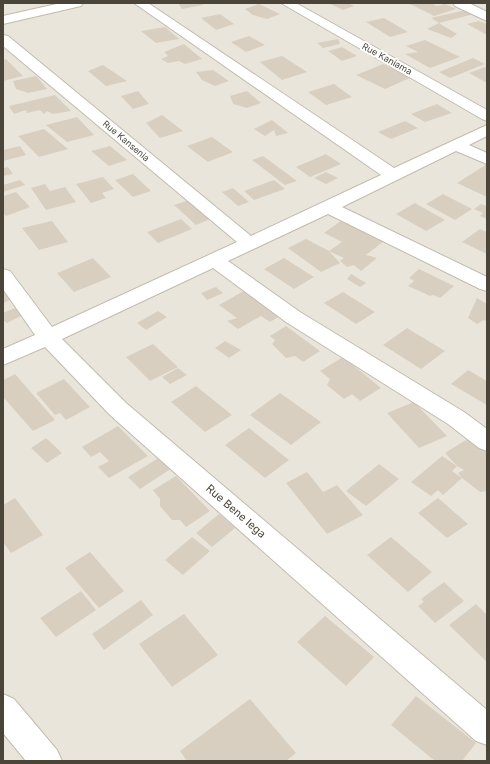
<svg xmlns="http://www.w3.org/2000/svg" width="490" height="764" font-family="Inter,sans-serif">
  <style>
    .residential { fill: #eae5da }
    .building { fill: #d8cfc1 }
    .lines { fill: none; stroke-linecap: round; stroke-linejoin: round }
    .minor-casing { stroke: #c2bbae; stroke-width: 2 }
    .minor { fill: #fff; fill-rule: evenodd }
    .labels { text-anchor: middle; stroke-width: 4; stroke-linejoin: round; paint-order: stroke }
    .far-street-label { font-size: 9px; fill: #4b4439; stroke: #fff }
    .street-label { font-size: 11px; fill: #4b4439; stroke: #fff }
  </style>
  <rect width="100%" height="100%" fill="#f6f3ec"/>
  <path class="residential" d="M3 3H487V761H3Z"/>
  <path class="building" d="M178 3H201L203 5 182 9Z
    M328 3H347L354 6 343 10Z
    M415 3H431L437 6 445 4 456 9 434 16 410 4Z
    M259 4 280 14 267 19 253 15 245 9Z
    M466 10 474 14 439 23 431 18Z
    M220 14 234 24 216 30 201 18Z
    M384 18 408 32 390 37 366 22Z
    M479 21 487 24V35L467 24Z
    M439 23 457 34 451 38 427 29Z
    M165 27 179 39 156 43 141 31Z
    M249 36 265 45 246 52 231 42Z
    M338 39 340 44 323 48 317 43Z
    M425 40 460 57 430 68 405 54 418 52 406 46Z
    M184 44 202 59 185 64 179 61 168 63 161 59 168 56 164 52Z
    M342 47 357 56 342 61 328 51Z
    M282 56 307 72 282 80 260 62Z
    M473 58 485 64 450 78 439 72Z
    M6 59 23 76 3 81V60Z
    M383 64 412 77 385 89 356 75Z
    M103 65 127 81 106 86 88 71Z
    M485 67 487 68V83L469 73Z
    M213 70 229 81 215 86 202 80 196 72Z
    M36 76 47 89 28 93 16 89 13 81Z
    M334 84 352 97 326 105 308 92Z
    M138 91 149 104 133 109 121 96Z
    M247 91 261 103 247 108 233 104 230 96Z
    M55 95 71 111 53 114 47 111 44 114 40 110 27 113 26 110 14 114 9 106Z
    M437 104 452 113 425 122 411 114Z
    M162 115 183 131 160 138 146 123Z
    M77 117 94 135 67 142 46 125Z
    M272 120 288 133 276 136 274 130 265 136 254 129Z
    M405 121 418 128 391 139 378 132Z
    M44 129 68 149 39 157 18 136Z
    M212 137 233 152 208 162 187 146Z
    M20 146 26 155 3 161V150Z
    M110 146 127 160 109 166 91 151Z
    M326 154 341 164 310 177 296 167Z
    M263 156 297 181 285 185 252 160Z
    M487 164V197L457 183Z
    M8 167 13 174 3 176V168Z
    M326 172 338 178 326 184 314 178Z
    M133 174 151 191 133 197 115 180Z
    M103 177 114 189 102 193 106 198 91 203 76 184Z
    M20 180 25 185 3 192V185Z
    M274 180 285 189 254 200 244 191Z
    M45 184 50 191 65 187 76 202 46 210 31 188Z
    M233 188 249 202 238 206 222 192Z
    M16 192 30 207 6 216 3 213V196Z
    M443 194 472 209 455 220 426 204Z
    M189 200 210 219 196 225 174 205Z
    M415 203 445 220 426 231 396 214Z
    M481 204 487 206V219L480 216 483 213 474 209Z
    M181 219 192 229 158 243 147 232Z
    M342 220 384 241 366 255 377 258 361 271 354 265 347 267 340 261 344 258 329 251 340 263 321 272 288 248 306 239 329 251 342 242 324 233Z
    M52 221 68 242 39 250 22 228Z
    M480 229 487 232V254L462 242Z
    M93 258 111 277 74 292 57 273Z
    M284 258 314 277 294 289 264 269Z
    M419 269 454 286 440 298 433 295 430 296 408 286 414 281 409 278Z
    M351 274 366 283 360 287 347 279Z
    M216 287 223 293 207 300 201 293Z
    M249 288 285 313 270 322 261 316 238 329 227 321 237 318 219 305Z
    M3 291 10 300 3 303Z
    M343 292 375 312 356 324 324 303Z
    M477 298 487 304V322L484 320 477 324 468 318Z
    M15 308 23 315 7 323 3 320V313Z
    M158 311 167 317 146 330 137 323Z
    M286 326 320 351 303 362 295 356 286 358 272 344 275 340 270 336Z
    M407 328 445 351 421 369 383 345Z
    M225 341 241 350 229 358 215 348Z
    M153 344 178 367 150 381 126 357Z
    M343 357 381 388 360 401 352 394 344 399 327 385 330 379 320 371Z
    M178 368 187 375 170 384 162 377Z
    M468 370 487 381V405L451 384Z
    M15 374 55 420 33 431 3 397V380Z
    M64 379 90 407 66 420 60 413 55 415 36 393Z
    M196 386 232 415 205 432 171 402Z
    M280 393 321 422 291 445 250 415Z
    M414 402 447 436 419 448 387 413Z
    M118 426 148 456 109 478 98 467 109 461 100 452 91 457 82 447Z
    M249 428 289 460 265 478 225 445Z
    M46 438 62 453 47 463 31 448Z
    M469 438 487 453V491L480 492 462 478 458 473 464 470 457 466 452 471 462 478 443 495 438 490 431 496 411 482 442 456 457 466 445 453Z
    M163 455 175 466 140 489 128 477Z
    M379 464 399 479 366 506 346 491Z
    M307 472 323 492 337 485 363 515 327 534 286 483Z
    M176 476 210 511 186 527 180 520H172L160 506V499L153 490Z
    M15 498 43 535 11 553 3 542V505Z
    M438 498 468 524 447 538 418 513Z
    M219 514 235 528 212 547 196 533Z
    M192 537 210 551 183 575 165 560Z
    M391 537 432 572 408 592 367 555Z
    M90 552 124 591 99 608 65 568Z
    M444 582 464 601 435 623 418 606 424 602 421 599Z
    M81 591 96 610 56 637 40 618Z
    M141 600 153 615 104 650 92 634Z
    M476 604 487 615V662L449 625Z
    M184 614 218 655 172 687 139 644Z
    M325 616 374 657 346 686 297 642Z
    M416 696 476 743 462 761H435L391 725Z
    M250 699 296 753 286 761H187L180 751Z"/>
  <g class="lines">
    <defs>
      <path id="minor" d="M61 3H83L81 6 3 24V16Z
        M134 3H148L394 168 487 125V136L469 145 487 153V164L456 151 342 207 487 277V291L480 289 328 214 228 261 300 312 464 412 487 429V451L479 448 448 424 286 322 213 268 62 339 126 403 487 710V745L476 741 110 415 45 347 3 365V349L35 335 3 289V269L10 271 52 327 237 242 3 46V35L8 36 251 236 381 175Z
        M281 3H296L487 110V121L482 119Z
        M453 3H469L487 12V21L455 6Z
        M3 694 14 699 57 750 62 761H26L3 733Z"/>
    </defs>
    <use href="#minor" class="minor-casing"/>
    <use href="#minor" class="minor"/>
  </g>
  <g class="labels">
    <g class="far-street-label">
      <text transform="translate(387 59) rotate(29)" y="3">Rue Kaniama</text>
      <text transform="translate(126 141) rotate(40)" y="3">Rue Kansenia</text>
    </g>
    <g class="street-label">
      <text transform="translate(236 511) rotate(41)" y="4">Rue Bene lega</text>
    </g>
  </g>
  <rect width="490" height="764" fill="none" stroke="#4b4439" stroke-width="8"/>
</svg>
